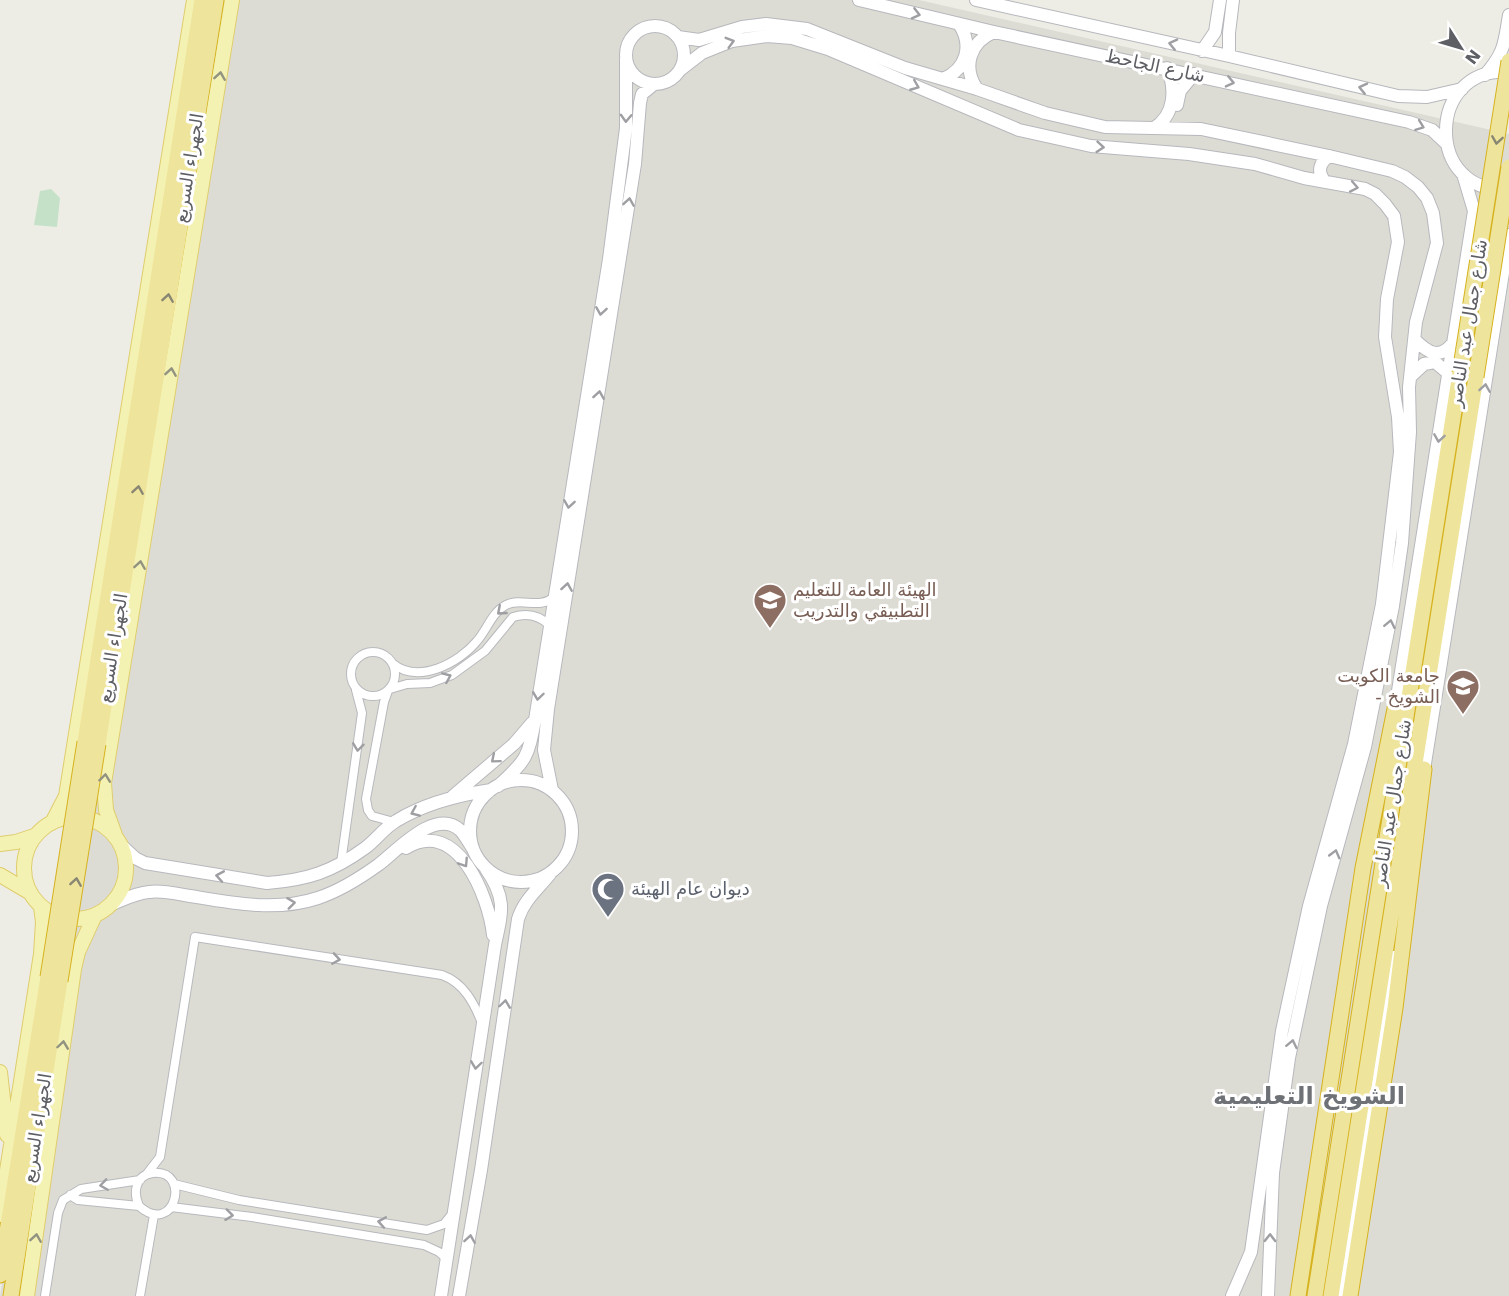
<svg xmlns="http://www.w3.org/2000/svg" width="1509" height="1296" font-family="'DejaVu Sans',Cairo,sans-serif">
  <style>
    .education { fill: #dddcd4 }
    .green { fill: #c5e2c9 }
    .lines { fill: none; stroke-linecap: round; stroke-linejoin: round }
    .street-casing { stroke: #b7b9bd; stroke-width: 10 }
    .secondary-casing { stroke: #b7b8bd; stroke-width: 14 }
    .primary-casing { stroke: #dfcd6d; stroke-width: 16 }
    .highway-casing { stroke: #d5b21e; stroke-width: 17 }
    .street { stroke: #fff; stroke-width: 8 }
    .secondary { stroke: #fff; stroke-width: 12 }
    .primary { stroke: #f4f2b3; stroke-width: 14 }
    .highway { stroke: #efe49b; stroke-width: 15 }
    .highway-bridge-casing { stroke: #d5b21e; stroke-width: 17; stroke-linecap: butt }
    .highway-bridge { stroke: #efe49b; stroke-width: 15 }
    .oneway { stroke: #9e9fa2 }
    .oneway2 { stroke: #929280 }
    .oneway3 { stroke: #898774 }
    .labels { text-anchor: middle; stroke-width: 6; stroke-linejoin: round; paint-order: stroke }
    .street-label { font-size: 18px; fill: #5d5f64; stroke: #fff }
    .education-label { font-size: 18px; fill: #785e54; stroke: #fff; text-anchor: start }
    .worship-label { font-size: 18px; fill: #5b616d; stroke: #fff; text-anchor: start }
    .district-label { font-size: 24px; font-weight: bold; fill: #6e7176; stroke: #fff }
  </style>
  <rect width="100%" height="100%" fill="#edede5"/>
  <path class="education" d="M209 0H919L1509 134V1296H0Z"/>
  <path class="green" d="M51 189 60 198 57 227 34 225 40 191Z"/>
  <g class="lines">
    <defs>
      <path id="street" d="M351 674a22 22 0 1 1 44 0a22 22 0 1 1-44 0Z
        M392 663C418 685 459 663 477 641 487 630 492 612 506 605 522 597 539 610 554 597
        M390 689 407 684 430 683 452 675 485 651 513 617C526 613 539 615 549 625
        M388 691 384 702 366 799 368 810 372 816 394 822
        M341 863 362 713 356 690
        M146 1175 160 1157 195 937 442 975C464 983 474 1003 482 1023
        M174 1184 239 1200 427 1230 444 1224 453 1213
        M70 1195 78 1200 139 1206C175 1238 192 1169 153 1173 135 1175 133 1193 139 1206
        M171 1207 252 1217 424 1245 439 1252 447 1259
        M45 1296 58 1213 63 1200 81 1189 140 1180
        M140 1296 154 1215"/>
      <path id="secondary" d="M859 0 994 32 1409 122 1432 130 1446 143
        M976 0 1229 56 1398 96 1427 97 1462 89
        M626 55a29 29 0 1 1 58 0a29 29 0 1 1-58 0Z
        M678 37 699 40 742 27 766 24 807 29 905 68 977 89 1045 113 1105 127 1201 129 1329 156 1392 171 1405 177 1418 187 1427 198 1433 213 1437 243 1416 322 1409 387 1410 432 1402 543 1393 606 1365 747 1321 906 1289 1058 1273 1173 1268 1296
        M1202 51 1215 32 1220 0
        M1229 56V33L1233 0
        M680 70 702 53 732 41 767 36 792 38 828 49 1019 130 1091 146 1189 154 1255 164 1304 178 1365 189 1375 194 1385 204 1394 216 1398 242 1387 299 1385 337 1398 417 1400 452 1382 604 1354 744 1309 906 1282 1031 1251 1252 1232 1296
        M1509 72C1426 65 1424 196 1509 189
        M1485 75C1505 52 1504 44 1509 15
        M943 79C967 69 973 45 959 24
        M977 89C962 67 970 42 994 32
        M1177 105 1180 91 1194 74
        M1154 128C1175 115 1176 89 1167 68
        M1325 182C1317 172 1319 163 1329 156
        M1415 340C1428 353 1440 360 1453 343
        M1410 377 1424 364 1435 362 1449 374
        M1395 710 1474 211 1463 174
        M1423 776 1509 235
        M470 831a51 51 0 1 1 102 0a51 51 0 1 1-102 0Z
        M498 786C527 760 528 757 535 720L609 259 626 128V59
        M552 790 544 750 548 709 635 164 640 103 642 94 654 84
        M453 796 514 744 532 723
        M122 846 135 858 145 863 267 883C307 880 332 872 365 848 376 840 384 828 396 821 425 803 458 795 491 790
        M406 848C457 816 489 897 493 935
        M110 905C123 900 135 893 149 892 163 890 177 894 190 896 232 903 276 912 318 898 339 891 360 878 378 865 396 852 435 807 460 830 465 835 469 843 473 849
        M441 1296 495 945C502 912 507 899 486 869
        M459 1296 481 1170 518 919C524 900 538 889 550 874
        M1340 1296 1394 957"/>
      <path id="primary" d="M24 868a51 51 0 1 1 102 0a51 51 0 1 1-102 0Z
        M53 821 66 796 194 0
        M115 835 106 810 104 783 232 0
        M0 844 16 842 34 836
        M0 875 29 892
        M0 1072 7 1135
        M0 1215 41 954 43 922 41 907
        M27 1296 74 969 78 952 95 915"/>
      <path id="highway" d="M85 742 202 0
        M98 744 216 0
        M0 1275 48 977
        M11 1296 60 981
        M1298 1296 1363 868 1396 704
        M1315 1296 1460 373
        M1331 1296 1476 377
        M1350 1296 1395 1008 1424 769"/>
    </defs>
    <use href="#street" class="street-casing"/>
    <use href="#secondary" class="secondary-casing"/>
    <use href="#primary" class="primary-casing"/>
    <use href="#highway" class="highway-casing"/>
    <use href="#street" class="street"/>
    <use href="#secondary" class="secondary"/>
    <use href="#primary" class="primary"/>
    <use href="#highway" class="highway"/>
    <defs>
      <path id="highway-bridge" d="M1460 373 1509 61
        M1476 377 1509 167
        M48 977 85 742
        M60 981 98 744"/>
    </defs>
    <use href="#highway-bridge" class="highway-bridge-casing"/>
    <use href="#highway-bridge" class="highway-bridge"/>
  </g>
  <defs><path id="oneway-chevron" d="M-2-3.5L2.5 0L-2 3.5" fill="none" stroke-width="1.6" stroke-linecap="round" stroke-linejoin="round" transform="scale(1.5)"/></defs>
  <g class="oneway">
    <use href="#oneway-chevron" transform="translate(916 14) rotate(14)"/>
    <use href="#oneway-chevron" transform="translate(730 42) rotate(-16)"/>
    <use href="#oneway-chevron" transform="translate(1173 44) rotate(-167)"/>
    <use href="#oneway-chevron" transform="translate(1230 82) rotate(13)"/>
    <use href="#oneway-chevron" transform="translate(915 86) rotate(22)"/>
    <use href="#oneway-chevron" transform="translate(1363 88) rotate(-167)"/>
    <use href="#oneway-chevron" transform="translate(626 118) rotate(92)"/>
    <use href="#oneway-chevron" transform="translate(1420 126) rotate(21)"/>
    <use href="#oneway-chevron" transform="translate(1100 147) rotate(5)"/>
    <use href="#oneway-chevron" transform="translate(1354 187) rotate(11)"/>
    <use href="#oneway-chevron" transform="translate(629 202) rotate(-81)"/>
    <use href="#oneway-chevron" transform="translate(601 311) rotate(99)"/>
    <use href="#oneway-chevron" transform="translate(1485 388) rotate(-81)"/>
    <use href="#oneway-chevron" transform="translate(599 395) rotate(-81)"/>
    <use href="#oneway-chevron" transform="translate(1439 438) rotate(99)"/>
    <use href="#oneway-chevron" transform="translate(569 504) rotate(99)"/>
    <use href="#oneway-chevron" transform="translate(567 587) rotate(-81)"/>
    <use href="#oneway-chevron" transform="translate(501 611) rotate(139)"/>
    <use href="#oneway-chevron" transform="translate(1390 624) rotate(-78)"/>
    <use href="#oneway-chevron" transform="translate(447 677) rotate(-23)"/>
    <use href="#oneway-chevron" transform="translate(538 696) rotate(98)"/>
    <use href="#oneway-chevron" transform="translate(358 747) rotate(97)"/>
    <use href="#oneway-chevron" transform="translate(495 759) rotate(140)"/>
    <use href="#oneway-chevron" transform="translate(415 812) rotate(157)"/>
    <use href="#oneway-chevron" transform="translate(1335 854) rotate(-75)"/>
    <use href="#oneway-chevron" transform="translate(464 863) rotate(57)"/>
    <use href="#oneway-chevron" transform="translate(220 876) rotate(-170)"/>
    <use href="#oneway-chevron" transform="translate(291 903) rotate(-7)"/>
    <use href="#oneway-chevron" transform="translate(336 959) rotate(9)"/>
    <use href="#oneway-chevron" transform="translate(505 1004) rotate(-82)"/>
    <use href="#oneway-chevron" transform="translate(1292 1044) rotate(-78)"/>
    <use href="#oneway-chevron" transform="translate(476 1065) rotate(98)"/>
    <use href="#oneway-chevron" transform="translate(104 1185) rotate(172)"/>
    <use href="#oneway-chevron" transform="translate(229 1215) rotate(7)"/>
    <use href="#oneway-chevron" transform="translate(382 1222) rotate(-170)"/>
    <use href="#oneway-chevron" transform="translate(1270 1238) rotate(-89)"/>
    <use href="#oneway-chevron" transform="translate(470 1239) rotate(-81)"/>
  </g>
  <g class="oneway2">
    <use href="#oneway-chevron" transform="translate(220 76) rotate(-81)"/>
    <use href="#oneway-chevron" transform="translate(171 372) rotate(-81)"/>
    <use href="#oneway-chevron" transform="translate(140 565) rotate(-81)"/>
    <use href="#oneway-chevron" transform="translate(105 778) rotate(-83)"/>
    <use href="#oneway-chevron" transform="translate(63 1045) rotate(-82)"/>
    <use href="#oneway-chevron" transform="translate(36 1238) rotate(-81)"/>
  </g>
  <g class="oneway3">
    <use href="#oneway-chevron" transform="translate(1497 140) rotate(99)"/>
    <use href="#oneway-chevron" transform="translate(168 298) rotate(-81)"/>
    <use href="#oneway-chevron" transform="translate(138 490) rotate(-81)"/>
    <use href="#oneway-chevron" transform="translate(76 882) rotate(-81)"/>
  </g>
  <defs>
    <symbol id="university-pin" viewBox="-11 -11 22 30"><path d="M0 17L-7.5 6A9.5 9.5 0 1 1 7.5 6Z" fill="#8d6e63" stroke="#fff"/><path d="M0-5L7-2L0 1L-7-2ZM-4 1L0 2.5L4 1V4Q0 6-4 4Z" fill="#fff"/></symbol>
    <symbol id="mosque-pin" viewBox="-11 -11 22 30"><path d="M0 17L-7.5 6A9.5 9.5 0 1 1 7.5 6Z" fill="#6b7280" stroke="#fff"/><path d="M3.5-4.9A6 6 0 1 0 3.5 4.9A5 5 0 1 1 3.5-4.9Z" fill="#fff"/></symbol>
  </defs>
  <g fill-rule="evenodd">
    <use href="#university-pin" x="751" y="581" width="38" height="52"/>
    <use href="#university-pin" x="1444" y="667" width="38" height="52"/>
    <use href="#mosque-pin" x="589" y="870" width="38" height="52"/>
  </g>
  <g class="labels">
    <g class="street-label">
      <text transform="translate(1155 66) rotate(12)" y="6">شارع الجاحظ</text>
      <text transform="translate(189 168) rotate(-81)" y="6">الجهراء السريع</text>
      <text transform="translate(1468 323) rotate(-81)" y="6">شارع جمال عبد الناصر</text>
      <text transform="translate(113 648) rotate(-81)" y="6">الجهراء السريع</text>
      <text transform="translate(1392 803) rotate(-81)" y="6">شارع جمال عبد الناصر</text>
      <text transform="translate(37 1128) rotate(-81)" y="6">الجهراء السريع</text>
    </g>
    <g class="education-label">
      <text x="793" y="596">الهيئة العامة للتعليم<tspan x="793" dy="21">التطبيقي والتدريب</tspan></text>
      <text x="1440" y="682" text-anchor="end">جامعة الكويت<tspan x="1440" dy="21">- الشويخ</tspan></text>
    </g>
    <g class="worship-label">
      <text x="631" y="895">ديوان عام الهيئة</text>
    </g>
    <g class="district-label">
      <text x="1309" y="1104">الشويخ التعليمية</text>
    </g>
  </g>
  <g transform="translate(1461 48) rotate(127)" stroke="#ffffff" stroke-width="4.5" paint-order="stroke">
  <path d="M0-4.5L10 22L0 15L-10 22Z" fill="#5d5f64"/>
  <text y="-9" font-size="16" font-weight="bold" text-anchor="middle" fill="#5d5f64">N</text>
  </g>
</svg>
